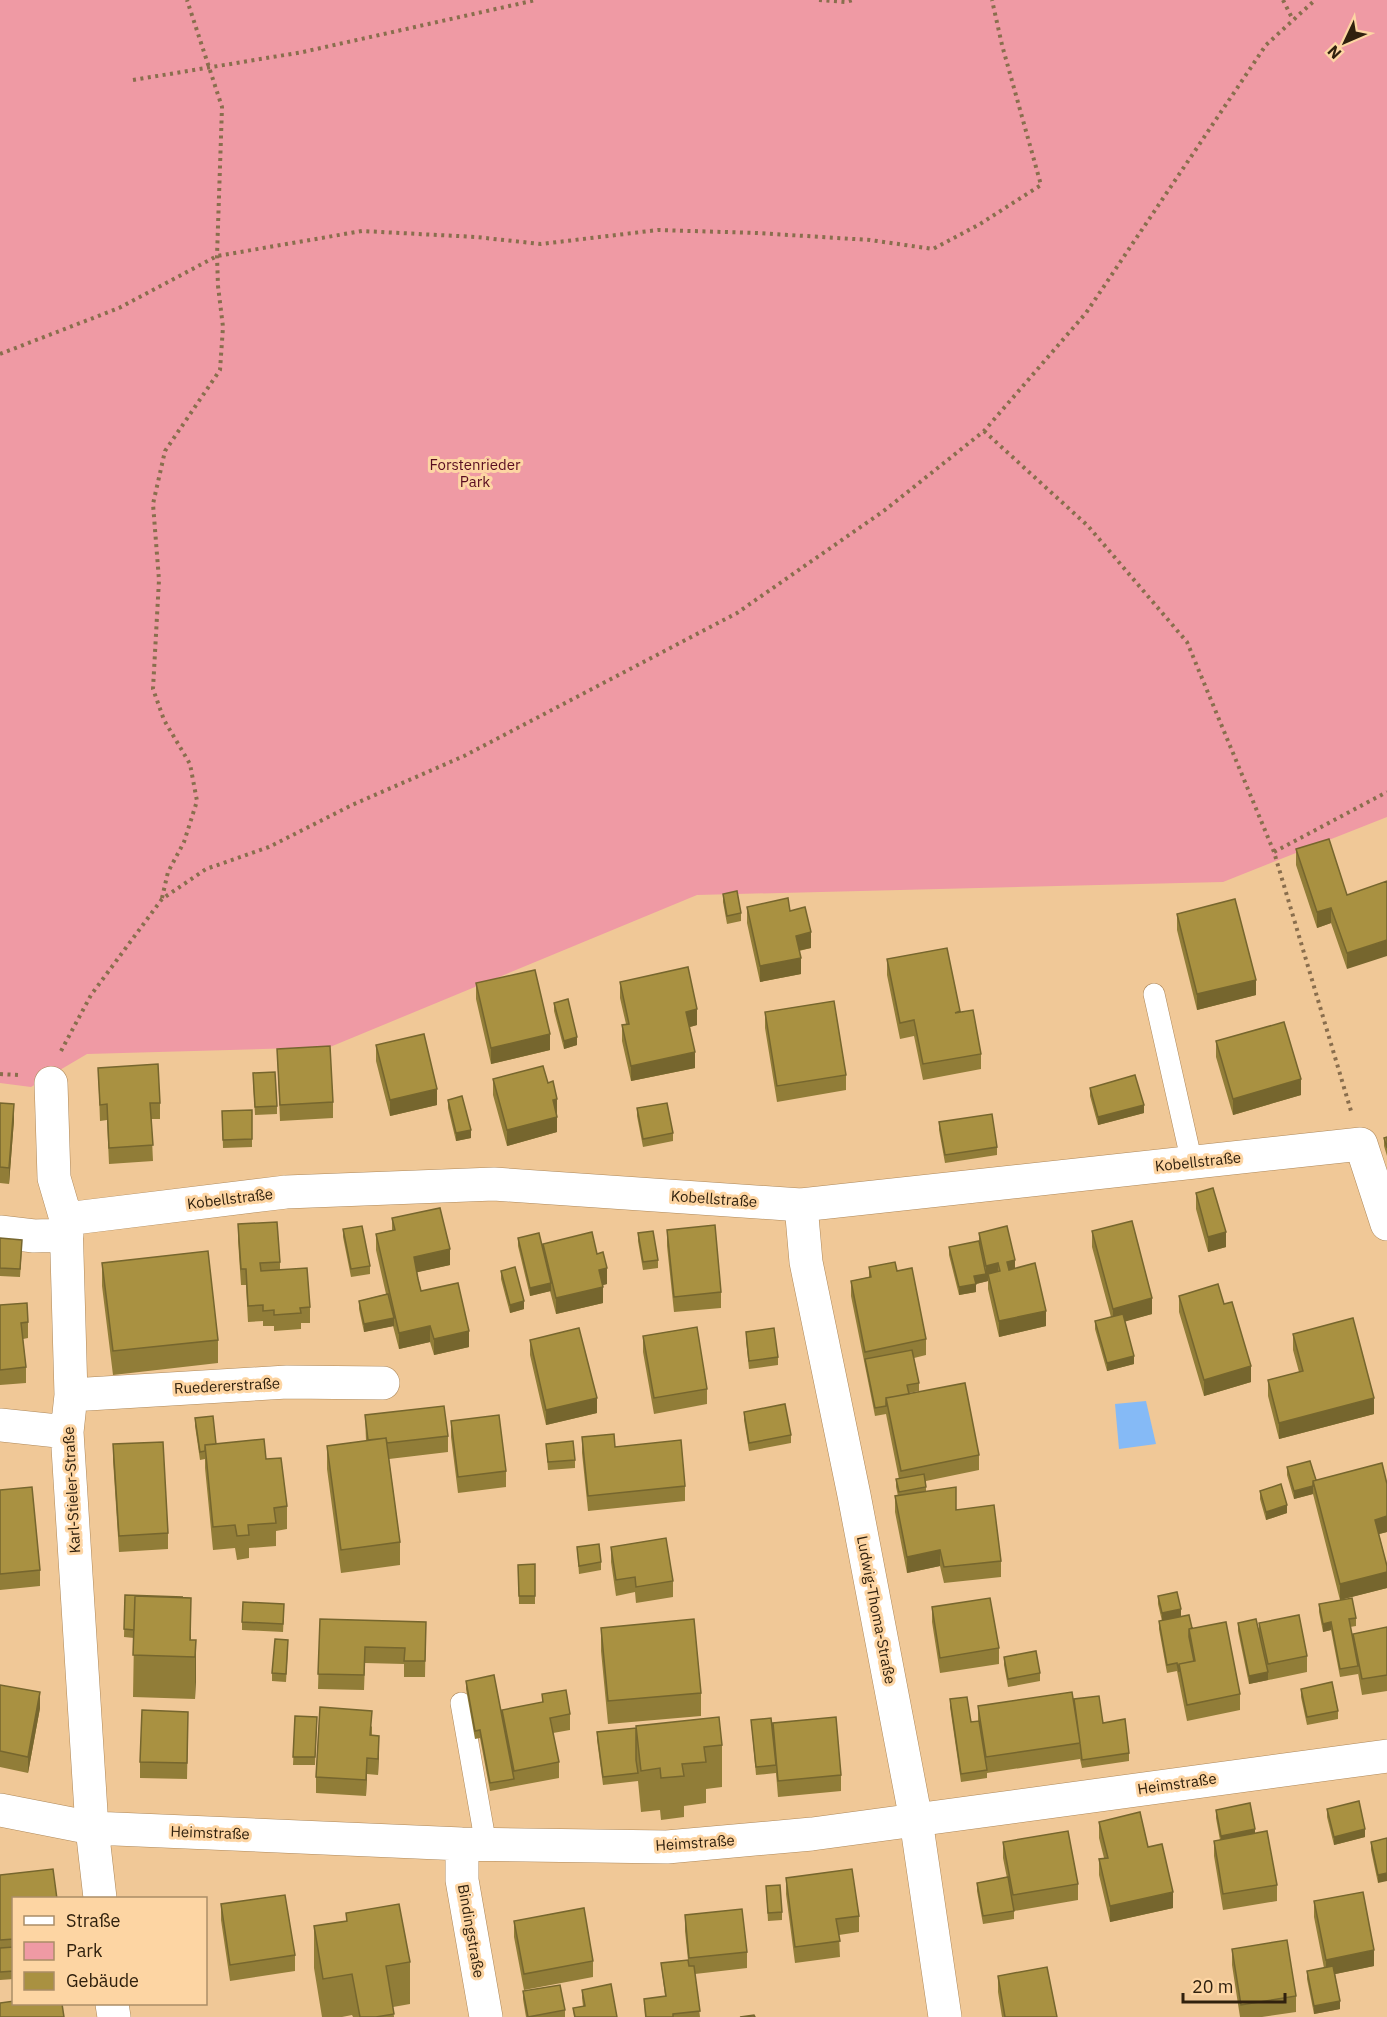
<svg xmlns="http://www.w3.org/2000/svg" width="1387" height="2017" font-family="'IBM Plex Sans',sans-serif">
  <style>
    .green { fill: #ef9aa4 }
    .water { fill: #85baf6 }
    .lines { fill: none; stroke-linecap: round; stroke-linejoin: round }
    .lane-casing { stroke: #ae8859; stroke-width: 22 }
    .street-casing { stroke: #ae8859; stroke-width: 34 }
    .path { stroke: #896e4d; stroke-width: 4; stroke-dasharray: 3 4.5; stroke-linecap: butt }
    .lane { stroke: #fff; stroke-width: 21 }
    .street { stroke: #fff; stroke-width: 33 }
    .wall { fill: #917d38 }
    .shaded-wall { fill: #76662e }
    .building { fill: #a99141; stroke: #76662e; stroke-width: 1.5 }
    .labels { text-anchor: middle; stroke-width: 6; stroke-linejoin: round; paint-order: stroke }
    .park-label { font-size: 15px; fill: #580c20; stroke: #fdd5a3 }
    .street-label { font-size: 15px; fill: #30210e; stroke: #fdd5a3 }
  </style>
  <rect width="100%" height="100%" fill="#f0c897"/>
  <path class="green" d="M0 0H1387V817L1223 882 697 895 330 1047 87 1054 31 1087 0 1083Z"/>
  <path class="water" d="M1146 1401 1156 1444 1119 1449 1115 1404Z"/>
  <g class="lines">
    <defs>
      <path id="lane" d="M1154 994 1192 1163
        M461 1703 486 1845"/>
      <path id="street" d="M51 1083 54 1178 66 1219 71 1395 67 1432 92 1828 100 1898
        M801 1205 806 1262 854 1495 916 1820 945 2017
        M66 1219 286 1192 494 1184 801 1205 1361 1144 1387 1224
        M0 1232 34 1236 67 1235
        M71 1395 287 1382 383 1383
        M0 1425 67 1432
        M0 1810 92 1828 462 1844 667 1847 812 1834 1387 1756
        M462 1844V1880L486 2017
        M112 2004 114 2017"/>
    </defs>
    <use href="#lane" class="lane-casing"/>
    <use href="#street" class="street-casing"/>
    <path class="path" d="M819 0 846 2 853 0
      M1283 0 1293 20
      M133 80 303 52 536 0
      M0 354 119 308 217 256 362 231 476 237 541 244 658 230 757 233 870 240 933 249 980 224 1041 185 1002 45 992 0
      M984 431 1088 526 1187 642 1274 852 1351 1111
      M1274 852 1387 792
      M162 898 168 872 184 842 197 801 190 764 164 720 153 689 159 580 153 504 165 451 220 370 223 327 218 286 217 256 222 107 187 0
      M61 1051 91 995 162 899 206 869 269 847 352 805 464 756 737 613 885 510 984 431 1086 313 1266 45 1315 0
      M0 1074 18 1075"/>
    <use href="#lane" class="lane"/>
    <use href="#street" class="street"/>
  </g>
  <path class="wall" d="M1296 849 1347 895V969L1331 923 1317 928 1296 865Z
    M723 894 741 913V921L727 924 723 902Z
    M747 907 790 911 811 948 799 951 801 974 760 982 747 923Z
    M1177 914 1256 995 1197 1010 1177 930Z
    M887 959 960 1012 981 1054V1069L923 1080 914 1036 900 1039 887 975Z
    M620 982 697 1025 690 1027 695 1068 631 1081 622 1041V1025L626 1024 620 998Z
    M476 983 550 1050 491 1064 476 999Z
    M554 1003 577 1045 564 1049 554 1011Z
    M765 1012 846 1075V1090L777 1102 765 1028Z
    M1216 1041 1301 1095 1233 1115 1216 1057Z
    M376 1045 437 1105 390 1116 376 1061Z
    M277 1049 333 1102V1118L280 1121Z
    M98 1068 160 1103V1119H151L153 1161 109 1164 107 1120 100 1121Z
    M493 1079 557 1115V1132L507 1146 493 1095Z
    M253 1081 277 1106V1114L255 1115Z
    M1090 1088 1144 1113 1098 1125 1090 1096Z
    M448 1100 471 1138 456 1141 448 1108Z
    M0 1103 14 1120 9 1184 0 1183Z
    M637 1108 673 1133V1141L643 1147 637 1116Z
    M252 1110V1147L223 1148 222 1111Z
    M939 1122 997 1147V1155L945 1163 939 1130Z
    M1387 1137V1156L1384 1146V1138Z
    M1196 1193 1226 1247 1208 1252 1196 1209Z
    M392 1218 450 1265 417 1272 421 1291 469 1347 434 1355 430 1342 399 1349 393 1326 364 1332 359 1309V1301L386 1294 376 1250V1234L392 1230Z
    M238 1224 280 1262V1270L310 1307V1323H301V1329L274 1331V1326H263V1321L248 1322 246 1285H241L238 1240Z
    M343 1229 370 1266V1274L351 1277 343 1237Z
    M667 1230 721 1292V1308L674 1312 667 1246Z
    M1092 1231 1152 1314 1125 1321 1134 1364 1107 1371 1095 1329V1321L1111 1317 1092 1247Z
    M638 1233 658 1260V1268L643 1270 638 1241Z
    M979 1233 1015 1268 1046 1326 999 1337 988 1289V1281L976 1284V1292L959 1295 949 1255V1247L979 1241Z
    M0 1238 22 1248 20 1277 0 1276Z
    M518 1238 543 1251V1244L597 1254 607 1284 603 1285V1303L556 1314 550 1291 530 1296 518 1246Z
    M102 1263 218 1340V1363L113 1375 102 1286Z
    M869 1267 897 1271 926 1339V1355L914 1358 919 1383V1391L909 1393 979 1455V1470L926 1481V1492L956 1510 1001 1561V1577L944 1583 940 1566 907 1573 895 1512V1496H898L896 1487V1479H899L886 1414 875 1416 851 1296V1281L869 1277Z
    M501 1271 524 1309 510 1313 501 1279Z
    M1179 1296 1224 1304 1251 1382 1204 1396 1179 1312Z
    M0 1305 28 1322V1338L23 1339 26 1367V1383L0 1385Z
    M746 1332 778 1357V1365L749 1369 746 1340Z
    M1293 1334 1374 1414 1279 1439 1268 1396V1380L1299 1372 1293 1350Z
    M643 1336 707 1389V1404L654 1414 643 1352Z
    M530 1340 597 1413 546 1425 530 1355Z
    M744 1412 791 1435V1443L749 1451 744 1420Z
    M365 1415 448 1436V1452L389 1459 400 1542V1565L341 1573 327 1469V1446L366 1441Z
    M195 1418 216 1444 266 1459 287 1506V1529L276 1531V1546L249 1548V1558L237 1560 235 1548 213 1550 205 1468V1459L200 1460 195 1426Z
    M451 1421 506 1471V1487L458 1493 451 1437Z
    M582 1437 615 1447 685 1486V1501L588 1511 582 1453Z
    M113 1444 168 1533V1549L119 1552 113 1460Z
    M546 1444 575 1460V1468L548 1470Z
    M1287 1467 1316 1480 1387 1532 1379 1534 1387 1566V1588L1343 1599 1356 1618V1626L1350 1627 1353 1642V1634L1387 1627V1691L1362 1695 1358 1673V1674L1340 1677 1331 1630 1323 1632 1319 1612V1604L1340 1600 1313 1494 1294 1499 1287 1475Z
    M0 1490 40 1570V1586L0 1590Z
    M1260 1491 1287 1513 1266 1520 1260 1499Z
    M577 1547 601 1562V1570L579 1574Z
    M611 1547 673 1581V1597L636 1603 635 1592 616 1596 611 1562Z
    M535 1564V1604H519L518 1565Z
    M125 1595 191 1640H196L195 1699 133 1697 134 1638 124 1637Z
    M1158 1596 1192 1628 1240 1694V1710L1187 1721 1177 1671 1167 1673 1159 1629V1621H1162L1158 1604Z
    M932 1607 999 1648V1664L940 1673 932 1622Z
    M284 1612 283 1632 242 1630V1622Z
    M320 1619 426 1622 425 1677H404V1664L365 1663 364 1690 318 1689Z
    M1238 1623 1259 1631V1623L1307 1656V1672L1249 1684 1238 1631Z
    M601 1628 701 1693V1716L608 1724 601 1651Z
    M288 1648 286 1682 272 1681V1673Z
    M1004 1657 1040 1673V1681L1008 1687 1004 1665Z
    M466 1681 502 1718V1710L542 1703V1694L570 1714V1730L553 1733 559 1762V1778L490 1791 480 1738 475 1739 466 1689Z
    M0 1685 40 1708 28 1773 0 1767Z
    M1301 1689 1338 1711V1719L1307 1725 1301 1697Z
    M950 1699 971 1722 978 1721V1706L1074 1699 1103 1723 1129 1753V1761L1082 1768 1080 1759 987 1773V1778L961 1782 950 1707Z
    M295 1716 317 1717 315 1765H293Z
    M751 1720 773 1731 841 1775V1791L778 1797 776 1773 756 1775Z
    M372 1726V1735L379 1752 378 1775 367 1774 366 1796 316 1793V1777Z
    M188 1728 187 1779 140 1778V1762Z
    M636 1728 722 1745V1787L706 1789V1803L684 1806V1817L661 1820 660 1810 641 1812 638 1781 603 1785 597 1740V1732Z
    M1327 1809 1365 1837 1334 1845 1327 1817Z
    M1216 1810 1255 1833 1277 1885V1901L1223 1910 1214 1856V1841L1220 1840 1216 1818Z
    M1099 1822 1173 1908 1110 1922 1099 1875V1859L1104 1858 1099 1838Z
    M1387 1838 1378 1883 1371 1850V1842Z
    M1003 1842 1078 1884V1900L1014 1911V1919L983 1924 977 1891V1883L1007 1878 1003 1858Z
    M0 1875 14 1899V1979L0 1980Z
    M786 1878 859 1916V1932L839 1935 840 1957 795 1963 786 1894Z
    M766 1886 782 1912V1920L768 1921Z
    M1314 1901 1374 1966 1335 1974 1340 2009 1314 2014 1307 1979V1971L1324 1968 1314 1917Z
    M221 1904 295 1955V1971L230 1981 221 1920Z
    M346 1913 410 1962V2004L393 2007 394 2017H353L352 2015 342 2017H322L314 1968V1926L346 1921Z
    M685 1915 747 1952V1968L695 1974 700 2017H645L644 1999 665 1996 661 1963 688 1960 685 1931Z
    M514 1921 593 1961V1977L524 1990 514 1937Z
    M1232 1949 1296 1996V2012L1262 2017H1240L1232 1965Z
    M1047 1967 1057 2017H1002L998 1992V1976Z
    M582 1990 617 2017H574L573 2008 583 2006 582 1998Z
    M523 1991 565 2010V2017H526L523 1999Z"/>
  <path class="shaded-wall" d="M1331 908V923L1317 928V912Z
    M811 932V948L796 951V936Z
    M1387 940V956L1347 969V953Z
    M801 958V974L760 982V966Z
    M1256 980V995L1197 1010V994Z
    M697 1009V1025L686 1028V1012Z
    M550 1034V1050L491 1064V1048Z
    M577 1037V1045L564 1049V1041Z
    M695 1052V1068L631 1081V1066Z
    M1301 1079V1095L1233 1115V1099Z
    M437 1089V1105L390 1116V1100Z
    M557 1099V1115L553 1116V1100Z
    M14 1104V1120L9 1184V1168Z
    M1144 1105V1113L1098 1125V1117Z
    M557 1117V1132L507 1146V1130Z
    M471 1130V1138L456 1141V1133Z
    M1226 1232V1247L1208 1252V1237Z
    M450 1249V1265L414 1273V1257Z
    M1015 1260V1276L1007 1278V1262Z
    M998 1263V1279L988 1274V1281L976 1284V1292L959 1295V1287L974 1276 986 1274V1266Z
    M607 1268V1284L599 1286V1270Z
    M551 1283V1291L530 1296V1288Z
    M603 1287V1303L556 1314V1298Z
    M1152 1298V1314L1113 1325V1309Z
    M524 1301V1309L510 1313V1305Z
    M1046 1311V1326L999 1337V1321Z
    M394 1318V1326L364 1332V1324Z
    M430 1326V1342L399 1349V1333Z
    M469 1331V1347L434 1355V1339Z
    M1134 1356V1364L1107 1371V1363Z
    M1251 1366V1382L1204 1396V1380Z
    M597 1398V1413L546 1425V1410Z
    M1374 1398V1414L1279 1439V1423Z
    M1313 1486V1494L1294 1499V1491Z
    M1287 1505V1513L1266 1520V1512Z
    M1387 1516V1532L1375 1535V1520Z
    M940 1550V1566L907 1573V1557Z
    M1387 1572V1588L1340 1600V1584Z
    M191 1598V1657L190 1640Z
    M1181 1609V1617L1162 1621V1613Z
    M1331 1622V1630L1323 1632V1624Z
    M196 1640V1682L195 1699V1657Z
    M1268 1672V1680L1249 1684V1676Z
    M40 1692V1708L28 1773V1757Z
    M379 1736V1752L378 1775V1759Z
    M367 1758V1774L366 1796V1780Z
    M1255 1829V1837L1221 1844V1836Z
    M1365 1829V1837L1334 1845V1837Z
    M1387 1873V1881L1378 1883V1875Z
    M1173 1892V1908L1110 1922V1906Z
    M1374 1950V1966L1326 1976V1960Z
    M1340 2001V2009L1314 2014V2006Z"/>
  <path class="building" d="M1329 839 1347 895 1387 881V940L1347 953 1331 908 1317 912 1296 849Z
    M737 891 741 913 727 916 723 894Z
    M788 898 790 911 805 907 811 932 796 936 801 958 760 966 747 907Z
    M1235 899 1256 980 1197 994 1177 914Z
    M947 948 960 1011 955 1013 973 1010 981 1054 923 1064 914 1020 900 1023 887 959Z
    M688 967 697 1009 686 1012 695 1052 631 1066 622 1025 629 1024 620 982Z
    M535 970 550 1034 491 1048 476 983Z
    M568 999 577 1037 564 1041 554 1003Z
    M834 1001 846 1075 777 1086 765 1012Z
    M1284 1022 1301 1079 1233 1099 1216 1041Z
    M424 1034 437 1089 390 1100 376 1045Z
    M330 1046 333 1102 280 1105 277 1049Z
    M158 1064 160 1103H150L153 1145 109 1148 107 1104 100 1105 98 1068Z
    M543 1066 548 1083 553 1081 557 1099 553 1100 557 1117 507 1130 493 1079Z
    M275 1072 277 1106 255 1107 253 1073Z
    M1135 1075 1144 1105 1098 1117 1090 1088Z
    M462 1096 471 1130 456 1133 448 1100Z
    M0 1103 14 1104 9 1168 0 1167Z
    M667 1103 673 1133 643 1139 637 1108Z
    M252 1110V1139L223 1140 222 1111Z
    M992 1114 997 1147 945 1155 939 1122Z
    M1387 1137V1148L1384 1138Z
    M1213 1188 1226 1232 1208 1237 1196 1193Z
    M440 1208 450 1249 414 1257 418 1279 421 1291 458 1283 469 1331 434 1339 430 1326 399 1333 376 1234 395 1230 392 1218Z
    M1132 1221 1152 1298 1113 1309 1092 1231Z
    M277 1222 280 1262 260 1263 261 1271 307 1268 310 1307 300 1308 301 1313 274 1315V1310L263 1311V1305L248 1306 246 1269H241L238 1224Z
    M715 1225 721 1292 674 1297 667 1230Z
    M362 1226 370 1266 351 1269 343 1229Z
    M1007 1226 1015 1260 1007 1262 1009 1270 1035 1263 1046 1311 999 1321 988 1274 1000 1271 998 1263 986 1266 979 1233Z
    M653 1231 658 1260 643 1262 638 1233Z
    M592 1232 597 1254 603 1252 607 1268 599 1270 603 1287 556 1298 543 1244Z
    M539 1233 551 1283 530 1288 518 1238Z
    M0 1238 22 1240 20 1269 0 1268Z
    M979 1241 986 1274 974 1276 976 1284 959 1287 949 1247Z
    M208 1251 218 1340 113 1351 102 1263Z
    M895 1262 897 1271 912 1268 926 1339 865 1352 851 1281 871 1277 869 1267Z
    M515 1267 524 1301 510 1305 501 1271Z
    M1218 1284 1224 1304 1232 1302 1251 1366 1204 1380 1179 1296Z
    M388 1294 394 1318 364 1324 359 1301Z
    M27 1303 28 1322 21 1323 26 1367 0 1370V1305Z
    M1123 1314 1134 1356 1107 1363 1095 1321Z
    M1353 1318 1374 1398 1279 1423 1268 1380 1303 1371 1293 1334Z
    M697 1327 707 1389 654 1398 643 1336Z
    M579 1328 597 1398 546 1410 530 1340Z
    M774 1328 778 1357 749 1361 746 1332Z
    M912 1350 919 1383 907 1385 909 1394 886 1398V1406L875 1408 865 1359Z
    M965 1383 979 1455 901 1471 886 1398Z
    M785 1404 791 1435 749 1443 744 1412Z
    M444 1406 448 1436 387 1443 386 1438 368 1440 365 1415Z
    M499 1415 506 1471 458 1477 451 1421Z
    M213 1416 216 1444 205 1445V1451L200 1452 195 1418Z
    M614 1434 615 1447 681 1440 685 1486 588 1496 582 1437Z
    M386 1438 400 1542 341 1550 327 1446Z
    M264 1439 266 1459 281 1458 287 1506 274 1508 276 1523 248 1525 249 1535 237 1536 235 1525 213 1527 205 1445Z
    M573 1441 575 1460 548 1462 546 1444Z
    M163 1442 168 1533 119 1536 113 1444Z
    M1310 1461 1316 1480 1313 1481V1486L1294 1491 1287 1467Z
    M1382 1463 1387 1484V1516L1375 1520 1387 1566V1572L1340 1584 1313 1481Z
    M924 1474 926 1487 899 1492 896 1479Z
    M1281 1484 1287 1505 1266 1512 1260 1491Z
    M32 1487 40 1570 0 1574V1490Z
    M956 1487V1510L994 1505 1001 1561 944 1567 940 1550 907 1557 895 1496Z
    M666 1538 673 1581 636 1587 635 1577 616 1580 611 1547Z
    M599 1544 601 1562 579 1566 577 1547Z
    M535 1564V1596H519L518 1565Z
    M1177 1592 1181 1609 1162 1613 1158 1596Z
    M125 1595 183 1597 135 1596 134 1630 124 1629Z
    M135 1596 191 1598 190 1640H196L195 1657 133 1655Z
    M990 1598 999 1648 940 1658 932 1607Z
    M1352 1598 1356 1618 1349 1619 1358 1666 1340 1669 1331 1622 1323 1624 1319 1604Z
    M243 1602 284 1604 283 1624 242 1622Z
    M1189 1615 1192 1628 1189 1629V1637L1194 1661 1179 1664V1672L1177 1663 1167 1665 1159 1621Z
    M1299 1615 1307 1656 1268 1664 1259 1623Z
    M320 1619 426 1622 425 1661H404L405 1648 365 1647 364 1675 318 1674Z
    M694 1619 701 1693 608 1701 601 1628Z
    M1256 1619 1268 1672 1249 1676 1238 1623Z
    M1226 1622 1240 1694 1187 1705 1179 1664 1195 1661 1189 1629Z
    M1387 1627V1675L1362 1679 1353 1634Z
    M275 1639 288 1640 286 1674 272 1673Z
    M1036 1651 1040 1673 1008 1679 1004 1657Z
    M494 1675 514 1779 490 1783 480 1730 475 1731 466 1681Z
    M1332 1682 1338 1711 1307 1717 1301 1689Z
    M0 1685 40 1692 28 1757 0 1751Z
    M566 1690 570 1714 550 1718 559 1762 514 1771 502 1710 543 1702 542 1694Z
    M1072 1692 1080 1743 986 1757 978 1706Z
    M1099 1696 1103 1723 1125 1719 1129 1753 1082 1760 1080 1743 1074 1699Z
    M967 1697 971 1722 979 1721 987 1770 961 1774 950 1699Z
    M320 1707 372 1711 370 1735 379 1736 378 1759 367 1758 366 1780 316 1777Z
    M142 1710 188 1712 187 1763 140 1762Z
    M295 1716 317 1717 315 1757H293Z
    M719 1717 722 1745 704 1747 706 1762 682 1764 684 1776 661 1778 660 1768 641 1771 636 1726Z
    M836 1717 841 1775 778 1781 773 1723Z
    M771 1718 776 1765 756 1767 751 1720Z
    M636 1728V1760L638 1773 603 1777 597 1732Z
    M1359 1801 1365 1829 1334 1837 1327 1809Z
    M1250 1803 1255 1829 1221 1836 1216 1810Z
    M1140 1812 1148 1847 1162 1844 1173 1892 1110 1906 1099 1859 1108 1858 1099 1822Z
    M1068 1831 1078 1884 1013 1895 1003 1842Z
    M1267 1831 1277 1885 1223 1894 1214 1841Z
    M1387 1838V1873L1378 1875 1371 1842Z
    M53 1869 57 1899H14V1939L0 1940V1875Z
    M852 1869 859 1916 836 1919 840 1941 795 1947 786 1878Z
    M1008 1877 1014 1911 983 1916 977 1883Z
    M780 1885 782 1912 768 1913 766 1886Z
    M1363 1892 1374 1950 1326 1960 1314 1901Z
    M285 1895 295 1955 230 1965 221 1904Z
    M399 1904 410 1962 386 1966 394 2014 376 2017H360L352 1974 323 1979 314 1926 347 1921 346 1913Z
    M584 1908 593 1961 524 1974 514 1921Z
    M742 1909 747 1952 689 1958 685 1915Z
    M1287 1940 1296 1996 1241 2005 1232 1949Z
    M14 1947V1971L0 1972V1948Z
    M688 1960 689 1966H694L700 2011 673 2014V2017H646L644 1999 666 1996 661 1963Z
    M1333 1966 1340 2001 1314 2006 1307 1971Z
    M1047 1967 1057 2017H1005L998 1976Z
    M611 1984 617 2017H575L573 2008 585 2006 582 1990Z
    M560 1985 565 2010 528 2017 523 1991Z
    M14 2001V2004H62L64 2017H0V2003Z
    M754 2015 755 2017H740Z"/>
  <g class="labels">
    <g class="park-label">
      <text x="475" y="470">Forstenrieder<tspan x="475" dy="17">Park</tspan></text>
    </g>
    <g class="street-label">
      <text transform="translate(1198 1162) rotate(-6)" y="5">Kobellstraße</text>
      <text transform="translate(230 1199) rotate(-7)" y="5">Kobellstraße</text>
      <text transform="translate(714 1199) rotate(4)" y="5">Kobellstraße</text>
      <text transform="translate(227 1386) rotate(-3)" y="5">Ruedererstraße</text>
      <text transform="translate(72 1490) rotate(-93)" y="5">Karl-Stieler-Straße</text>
      <text transform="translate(876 1610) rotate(79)" y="5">Ludwig-Thoma-Straße</text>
      <text transform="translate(1177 1784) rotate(-8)" y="5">Heimstraße</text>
      <text transform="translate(210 1833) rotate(2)" y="5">Heimstraße</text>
      <text transform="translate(695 1843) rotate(-4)" y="5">Heimstraße</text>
      <text transform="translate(471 1931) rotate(80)" y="5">Bindingstraße</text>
    </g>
  </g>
  <rect x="12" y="1897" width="195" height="108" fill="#fdd5a3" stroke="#ab8d67" stroke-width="1.5"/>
  <rect x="24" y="1916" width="30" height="9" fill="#ffffff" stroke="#ab8d67" stroke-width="1.5"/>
  <text x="66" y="1927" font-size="18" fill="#30210e">Straße</text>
  <rect x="24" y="1942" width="30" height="18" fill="#ef9aa4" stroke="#ab8d67" stroke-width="1.5"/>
  <text x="66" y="1957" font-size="18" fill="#30210e">Park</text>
  <rect x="24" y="1972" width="30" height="18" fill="#a99141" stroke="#ab8d67" stroke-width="1.5"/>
  <text x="66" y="1987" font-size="18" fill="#30210e">Gebäude</text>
  <g transform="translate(1345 42) rotate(226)" stroke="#fdd5a3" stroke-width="4.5" paint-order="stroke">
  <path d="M0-4.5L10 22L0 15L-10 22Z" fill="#30210e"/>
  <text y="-9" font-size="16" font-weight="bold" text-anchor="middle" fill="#30210e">N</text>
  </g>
  <path d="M1183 1993v9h102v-9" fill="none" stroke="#30210e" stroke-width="3"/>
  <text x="1192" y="1993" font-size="18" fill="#30210e" stroke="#fdd5a3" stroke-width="4.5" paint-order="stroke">20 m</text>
</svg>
